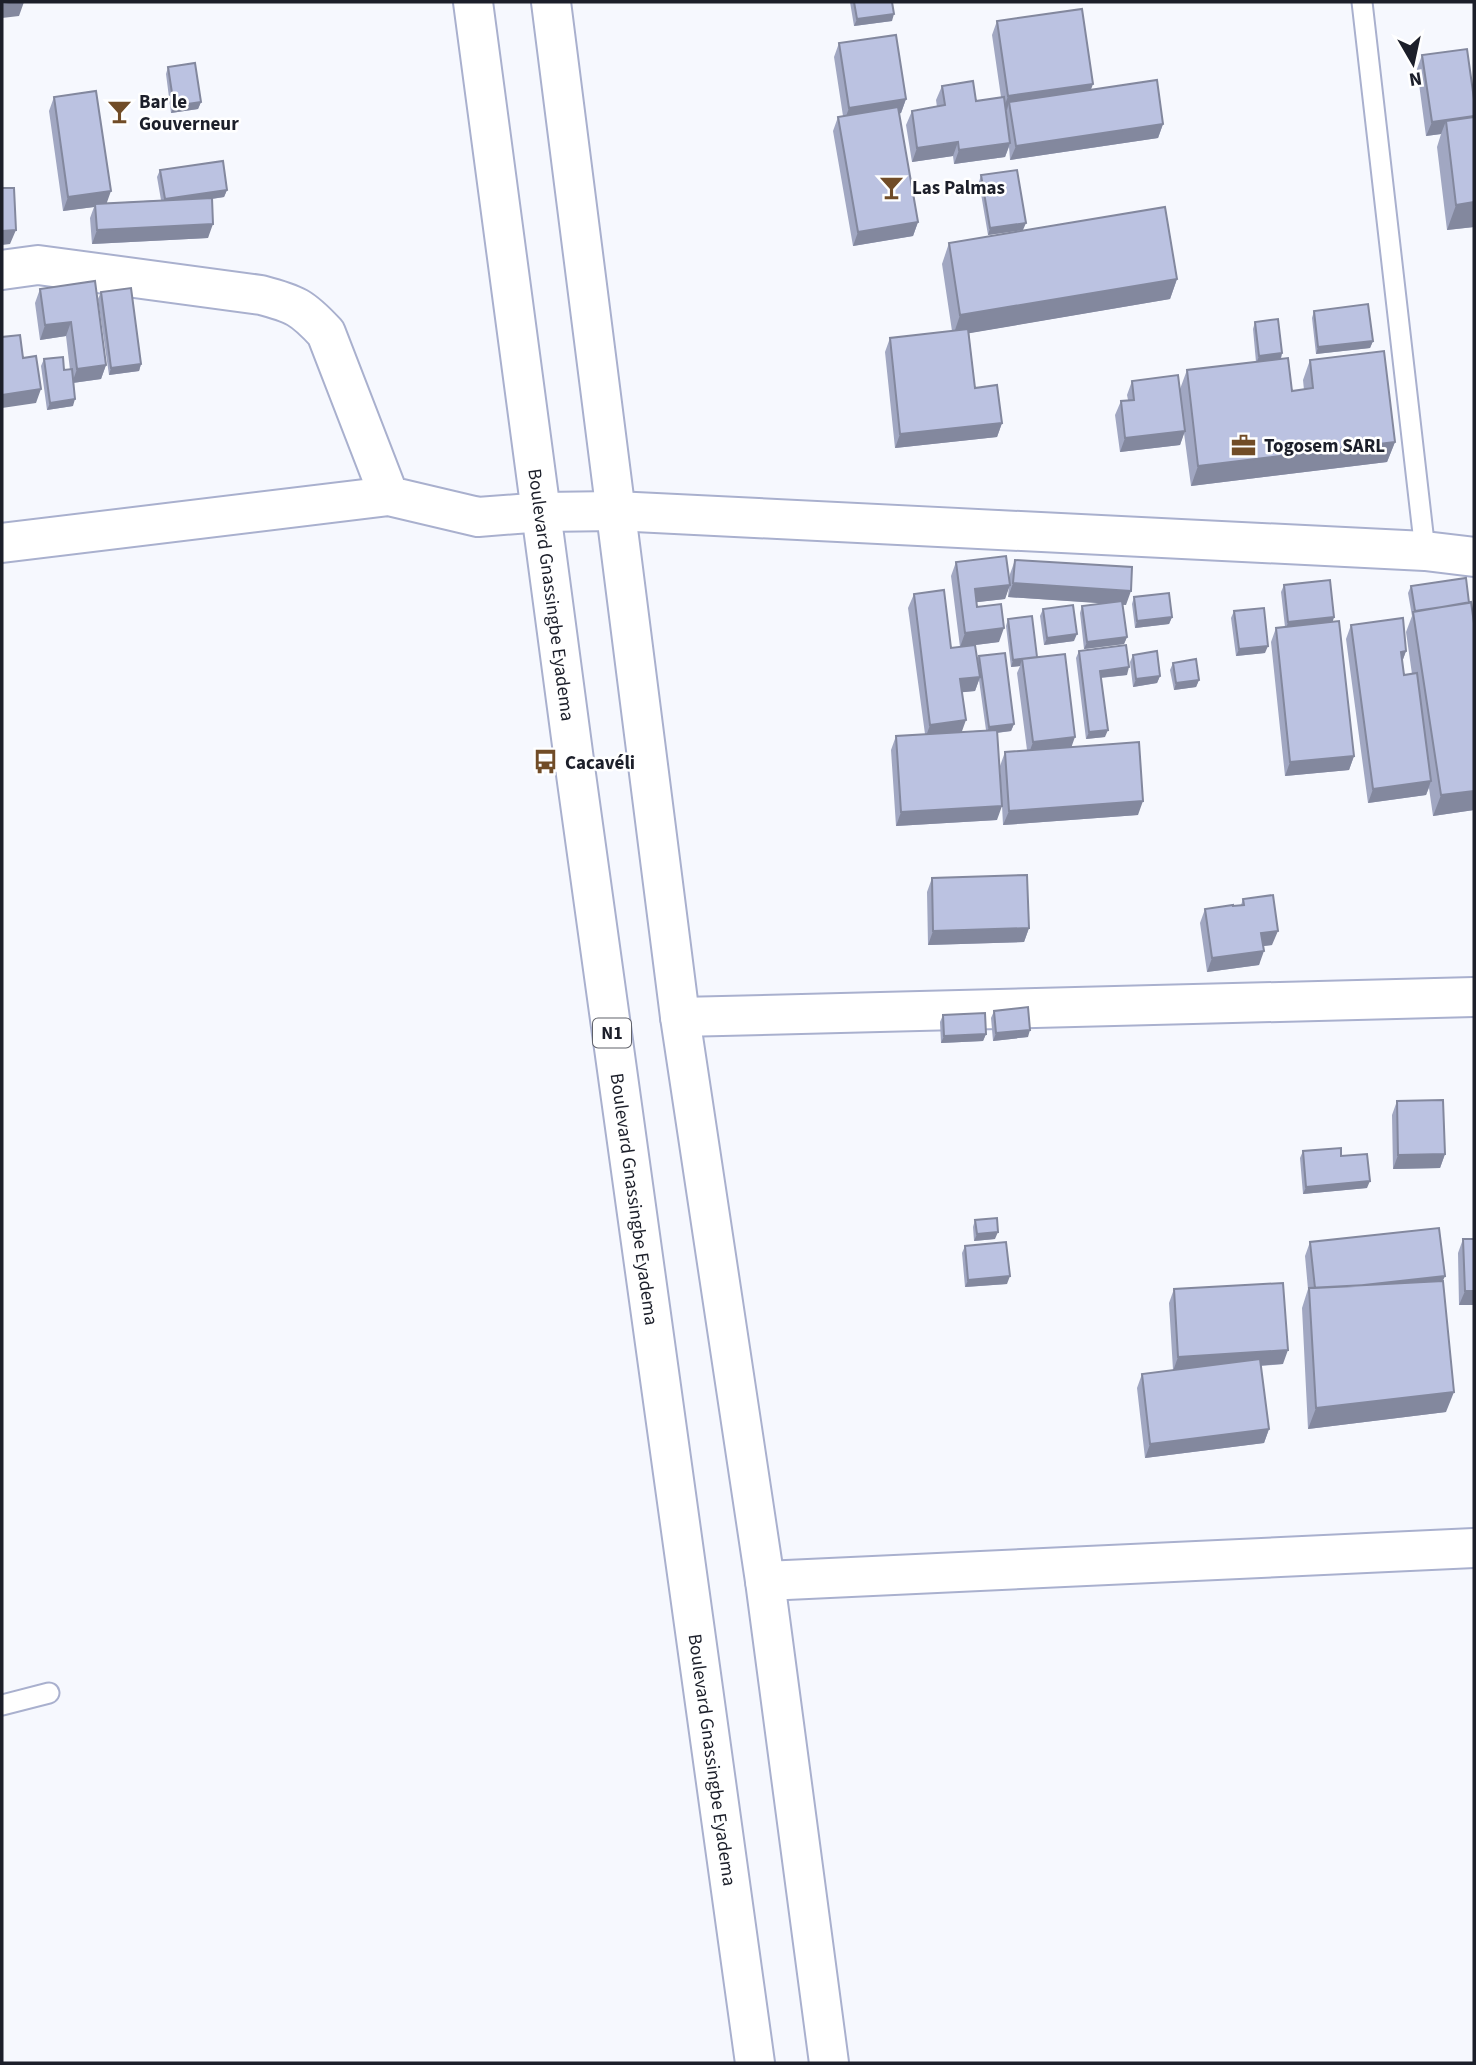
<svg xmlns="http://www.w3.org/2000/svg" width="1476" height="2065" font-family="'Source Sans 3',sans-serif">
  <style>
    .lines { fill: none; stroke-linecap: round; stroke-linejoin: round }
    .lane-casing { stroke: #a9b0ce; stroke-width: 23 }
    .street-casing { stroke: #a9b0ce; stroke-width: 42 }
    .highway-casing { stroke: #a9b0ce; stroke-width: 42 }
    .lane { stroke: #fff; stroke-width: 19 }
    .street { stroke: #fff; stroke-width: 38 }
    .highway { stroke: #fff; stroke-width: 38 }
    .wall { fill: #a1a7c2; fill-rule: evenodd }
    .shaded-wall { fill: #83889e }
    .building { fill: #bbc2e1; stroke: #83889e; stroke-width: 2 }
    .labels { text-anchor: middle; stroke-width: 5; stroke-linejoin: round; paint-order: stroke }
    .shield { fill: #fff; stroke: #60626a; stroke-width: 2 }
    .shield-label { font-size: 18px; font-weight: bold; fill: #1c1f2a }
    .poi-label { font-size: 19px; font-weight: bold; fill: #1c1f2a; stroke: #fff; text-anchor: start }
    .street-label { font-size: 19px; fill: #1c1f2a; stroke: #fff }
  </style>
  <rect width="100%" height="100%" fill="#f6f8fe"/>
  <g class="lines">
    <defs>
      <path id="lane" d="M1362 2 1425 551
        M2 1705 49 1693"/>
      <path id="street" d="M2 270 38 265 261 295C295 304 302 307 326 333L389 496
        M2 543 389 496 478 517 543 512 615 511 1425 551 1474 557
        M680 1017 1474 997
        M765 1581 1474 1548"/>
      <g id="highway">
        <path id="s1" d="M473 2 574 760 755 2063"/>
        <path d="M551 2 680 1017 765 1581 829 2063"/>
      </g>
    </defs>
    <use href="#lane" class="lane-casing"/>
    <use href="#street" class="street-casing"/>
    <use href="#highway" class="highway-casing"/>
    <use href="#lane" class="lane"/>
    <use href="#street" class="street"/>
    <use href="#highway" class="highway"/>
  </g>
  <path class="wall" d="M850 2H892V21L854 26Z
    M997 21 1091 90 1163 124 1158 138 1010 160 1009 147 1005 157 954 164 953 156 912 162 906 125 912 111 937 107 936 100 942 86 976 101 1001 97 992 35Z
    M839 43 906 99 901 113 899 114 918 222 913 236 853 246 833 131 838 117 843 116 834 57Z
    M1422 55 1474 99V227L1447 230 1437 147 1441 134 1426 136 1417 69Z
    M168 67 201 102 198 109 171 113 166 74Z
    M54 97 107 203 161 200 157 177 160 170 227 190 224 197 212 199 208 238 92 244 90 218 94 207 63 211 49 111Z
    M981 175 1023 230 988 235 979 182Z
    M949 243 1177 279 1170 299 969 333 975 388 1002 423 997 437 895 448 885 352 890 338 952 331 942 264Z
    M95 281 106 365 101 379 73 383V406L47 410 41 366 44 359 64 370H70L66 336 40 340 35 303 40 289Z
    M101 292 141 364 139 371 109 375 98 299Z
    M1314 311 1373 341 1370 348 1316 354 1312 318Z
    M1255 322 1282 353 1281 359 1292 391 1304 390 1303 380 1310 360 1395 442 1387 462 1191 486 1184 433 1180 445 1120 452 1115 415 1121 401 1128 400 1127 395 1132 381 1180 389 1187 370 1256 362 1253 329Z
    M1015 560 1126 605H1122L1127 637 1124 644 1084 649 1080 613 1082 606 1102 603 1008 597 1009 586 1005 599 977 602V607L999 642 975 645 977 660 979 656 1014 724 1011 731 997 733V820L896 826 891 750 896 736 925 734 908 608 914 594 951 648 960 647 951 576 956 562 1009 582 1010 574ZM979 680 986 730 961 732 962 692 975 691Z
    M1284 585 1334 617 1332 622 1354 756 1349 770 1285 776 1271 642 1276 628 1285 627 1281 592Z
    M1411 586 1469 603 1474 619V617V810L1433 816 1429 788 1426 795 1368 803 1346 639 1351 625 1406 651 1402 662 1404 675 1412 674 1406 632 1412 616 1408 593Z
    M1134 597 1172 617 1169 624 1135 628 1132 604Z
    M1043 609 1074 641 1044 645 1040 616Z
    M1234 611 1265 653 1236 656 1231 618Z
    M1008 619 1037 658 1072 747 1138 815 1003 825 1000 766 1005 752 1027 750 1017 673 1020 666 1011 667 1006 626Z
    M1079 651 1127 675 1101 678 1105 737 1086 739 1076 658Z
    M1133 655 1160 676 1157 683 1133 687 1130 662Z
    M1173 663 1199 680 1196 687 1174 690 1170 670Z
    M932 878 1029 928 1024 942 928 945 927 892Z
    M1243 899 1272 945 1263 946 1259 965 1207 972 1200 923 1205 909 1241 905Z
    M994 1011 1028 1037 993 1041 991 1018Z
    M943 1015 986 1034 983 1041 941 1043 940 1022Z
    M1397 1101 1445 1154 1440 1168 1393 1169 1392 1115Z
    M1303 1151 1341 1156 1367 1188 1303 1194 1300 1158Z
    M975 1220 995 1239 974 1241 973 1227Z
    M1463 1239H1474V1305H1459L1458 1253Z
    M1310 1242 1443 1281 1446 1412 1308 1429 1302 1308 1308 1289 1305 1256Z
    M965 1246 1007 1284 965 1287 962 1253Z
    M1174 1289 1283 1364 1261 1366 1269 1429 1264 1443 1145 1458 1137 1388 1142 1374 1173 1370 1169 1303Z"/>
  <path class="shaded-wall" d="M24 2 19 16 2 18V5Z
    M894 14 892 21 854 26 857 19Z
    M1093 84 1088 98 1009 102 1007 110H1003L1008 96Z
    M906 99 901 113 844 122 849 108Z
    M201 102 198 109 171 113 174 106Z
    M1474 116V123L1446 121 1441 134 1426 136 1432 122Z
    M1163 124 1158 138 1010 160 1016 146Z
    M958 142 953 156 912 162 917 148Z
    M1010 143 1005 157 954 164 959 150Z
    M227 190 224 197 162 206 165 199Z
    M111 191 106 205 95 204 94 207 63 211 68 197Z
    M1474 202V227L1447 230 1456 205Z
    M918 222 913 236 853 246 858 232Z
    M1026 223 1023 230 988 235 990 228Z
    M213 224 208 238 92 244 97 230Z
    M16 230 10 244 2 245V231Z
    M1177 279 1170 299 953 336 960 315Z
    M71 322 66 336 40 340 45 325Z
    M1373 341 1370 348 1316 354 1318 347Z
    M1282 353 1280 361 1256 364 1259 356Z
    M141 364 139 371 109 375 111 368Z
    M106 365 101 379 72 383 77 369Z
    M41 389 36 403 2 408V395Z
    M75 399 73 406 47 410 50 403Z
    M1002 423 997 437 895 448 900 434Z
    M1185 431 1180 445 1120 452 1125 438Z
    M1395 442 1387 462 1191 486 1198 466Z
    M1013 583 1131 591 1126 605 1008 597Z
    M1010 585 1005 599 970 603 975 589Z
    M1172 617 1169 624 1135 628 1137 621Z
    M1334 617 1332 624 1286 629 1288 622Z
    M1004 628 999 642 960 647 965 633Z
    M1077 634 1074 641 1044 645 1047 638Z
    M1127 637 1124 644 1084 649 1087 642Z
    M1268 646 1265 653 1236 656 1239 649Z
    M1406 651 1401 665V652Z
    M1037 657 1022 659 1020 666 1011 667 1013 660Z
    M1129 667 1127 675 1097 678 1100 671Z
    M1160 676 1157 683 1133 687 1136 679Z
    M980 677 975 691 955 693 960 679Z
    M1199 680 1196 687 1174 690 1176 683Z
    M966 720 961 734 925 739 930 725Z
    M1014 724 1011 731 986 734 989 727Z
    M1108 730 1105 737 1086 739 1089 732Z
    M1075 737 1070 751 1028 756 1033 742Z
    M1354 756 1349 770 1285 776 1290 762Z
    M1431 781 1426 795 1368 803 1373 789Z
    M1474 791V810L1433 816 1441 795Z
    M1143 801 1138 815 1003 825 1009 811Z
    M1002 806 997 820 896 826 901 812Z
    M1029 928 1024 942 928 945 933 931Z
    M1278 931 1272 945 1256 947 1261 933Z
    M1264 951 1259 965 1207 972 1212 958Z
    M1030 1030 1028 1037 993 1041 996 1033Z
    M986 1034 983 1041 941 1043 944 1036Z
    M1445 1154 1440 1168 1393 1169 1398 1155Z
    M1370 1181 1367 1188 1303 1194 1306 1187Z
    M998 1232 995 1239 974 1241 977 1234Z
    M1010 1276 1007 1284 965 1287 968 1280Z
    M1445 1276 1439 1290H1315Z
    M1465 1291H1474V1305H1459Z
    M1288 1350 1283 1364 1173 1371 1178 1357Z
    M1454 1392 1446 1412 1308 1429 1316 1408Z
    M1269 1429 1264 1443 1145 1458 1150 1444Z"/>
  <path class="building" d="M2 2H23L2 5Z
    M854 2H892L894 14 857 19Z
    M1082 9 1093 84 1008 96 997 21Z
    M896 35 906 99 849 108 839 43Z
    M1467 49 1474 99V116L1432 122 1422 55Z
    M195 63 201 102 174 106 168 67Z
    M1157 80 1163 124 1016 146 1009 102Z
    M973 81 976 101 1004 97 1010 143 959 150 958 142 917 148 912 111 945 105 942 86Z
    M96 91 111 191 68 197 54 97Z
    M898 107 918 222 858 232 838 117Z
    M1474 117V202L1456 205 1446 121Z
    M223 161 227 190 165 199 160 170Z
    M1017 170 1026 223 990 228 981 175Z
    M2 188H14L16 230 2 231Z
    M212 198 213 224 97 230 95 204Z
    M1165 207 1177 279 960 315 949 243Z
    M95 281 106 365 77 369 71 322 45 325 40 289Z
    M131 288 141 364 111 368 101 292Z
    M1368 304 1373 341 1318 347 1314 311Z
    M1278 319 1282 353 1259 356 1255 322Z
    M968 329 975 388 997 385 1002 423 900 434 890 338Z
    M20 335 23 358 36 356 41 389 2 395V337Z
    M1384 351 1395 442 1198 466 1187 370 1288 358 1292 391 1313 388 1310 360Z
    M63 357 64 370 72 369 75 399 50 403 44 359Z
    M1178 375 1185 431 1125 438 1121 401 1134 400 1132 381Z
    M1006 556 1010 585 975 589 977 607 1001 604 1004 628 965 633 956 562Z
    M1015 560 1132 567 1131 591 1013 583Z
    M1466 578 1469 603 1415 611 1411 586Z
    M1330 580 1334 617 1288 622 1284 585Z
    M944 590 951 648 975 645 980 677 960 679 966 720 930 725 914 594Z
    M1169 593 1172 617 1137 621 1134 597Z
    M1122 601 1127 637 1087 642 1082 606Z
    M1471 602 1474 623V791L1441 795 1413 612Z
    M1073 605 1077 634 1047 638 1043 609Z
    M1264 608 1268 646 1239 649 1234 611Z
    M1032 616 1037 657 1013 660 1008 619Z
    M1403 618 1406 651 1401 652 1404 675 1417 673 1431 781 1373 789 1351 625Z
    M1339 621 1354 756 1290 762 1276 628Z
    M1126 645 1129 667 1100 671 1108 730 1089 732 1079 651Z
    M1157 651 1160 676 1136 679 1133 655Z
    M1005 653 1014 724 989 727 979 656Z
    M1065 654 1075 737 1033 742 1022 659Z
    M1196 659 1199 680 1176 683 1173 663Z
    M997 730 1002 806 901 812 896 736Z
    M1139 742 1143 801 1009 811 1005 752Z
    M1027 875 1029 928 933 931 932 878Z
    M1273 895 1278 931 1261 933 1264 951 1212 958 1205 909 1233 905V906L1244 905 1243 899Z
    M1028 1007 1030 1030 996 1033 994 1011Z
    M985 1013 986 1034 944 1036 943 1015Z
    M1443 1100 1445 1154 1398 1155 1397 1101Z
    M1341 1148V1156L1367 1154 1370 1181 1306 1187 1303 1151Z
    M997 1218 998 1232 977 1234 975 1220Z
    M1439 1228 1445 1276 1355 1286 1315 1288 1310 1242Z
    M1463 1239H1474V1291H1465Z
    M1006 1242 1010 1276 968 1280 965 1246Z
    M1443 1281 1454 1392 1316 1408 1309 1288Z
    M1283 1283 1288 1350 1178 1357 1174 1289Z
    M1260 1359 1269 1429 1150 1444 1142 1374Z"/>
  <defs>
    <symbol id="bar-bare" viewBox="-9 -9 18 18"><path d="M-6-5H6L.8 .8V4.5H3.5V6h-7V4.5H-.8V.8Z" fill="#714c27" stroke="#fff" stroke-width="2.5" paint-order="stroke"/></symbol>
    <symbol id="office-bare" viewBox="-9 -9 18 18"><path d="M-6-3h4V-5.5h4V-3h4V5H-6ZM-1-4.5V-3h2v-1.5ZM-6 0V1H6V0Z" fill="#714c27" stroke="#fff" stroke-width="2.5" paint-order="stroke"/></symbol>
    <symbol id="bus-bare" viewBox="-9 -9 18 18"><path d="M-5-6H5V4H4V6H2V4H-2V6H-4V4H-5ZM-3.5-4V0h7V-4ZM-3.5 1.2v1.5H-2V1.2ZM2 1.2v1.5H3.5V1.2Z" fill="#714c27" stroke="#fff" stroke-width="2.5" paint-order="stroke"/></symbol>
  </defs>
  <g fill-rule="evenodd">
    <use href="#bar-bare" x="102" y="94" width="35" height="35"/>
    <use href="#bar-bare" x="874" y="170" width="35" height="35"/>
    <use href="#office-bare" x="1226" y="428" width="35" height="35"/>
    <use href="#bus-bare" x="528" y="744" width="35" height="35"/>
  </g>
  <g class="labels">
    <rect class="shield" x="593" y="1018.5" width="38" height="29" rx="5"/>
    <g class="shield-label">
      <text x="612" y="1039">N1</text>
    </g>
    <g class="poi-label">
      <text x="139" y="108">Bar le<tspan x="139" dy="22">Gouverneur</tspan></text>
      <text x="912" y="194">Las Palmas</text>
      <text x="1264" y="452">Togosem SARL</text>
      <text x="565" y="769">Cacavéli</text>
    </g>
    <g class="street-label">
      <text dy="7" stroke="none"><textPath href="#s1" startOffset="598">Boulevard Gnassingbe Eyadema</textPath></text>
      <text dy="7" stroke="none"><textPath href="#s1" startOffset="1208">Boulevard Gnassingbe Eyadema</textPath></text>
      <text dy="7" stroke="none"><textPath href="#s1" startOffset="1774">Boulevard Gnassingbe Eyadema</textPath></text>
    </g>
  </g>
  <rect width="1476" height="2065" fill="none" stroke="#1c1f2a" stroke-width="7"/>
  <g transform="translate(1413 63) rotate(171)" stroke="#ffffff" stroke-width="5" paint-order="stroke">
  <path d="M0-5L12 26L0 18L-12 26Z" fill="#1c1f2a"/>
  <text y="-10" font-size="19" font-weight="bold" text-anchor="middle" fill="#1c1f2a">N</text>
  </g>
</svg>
